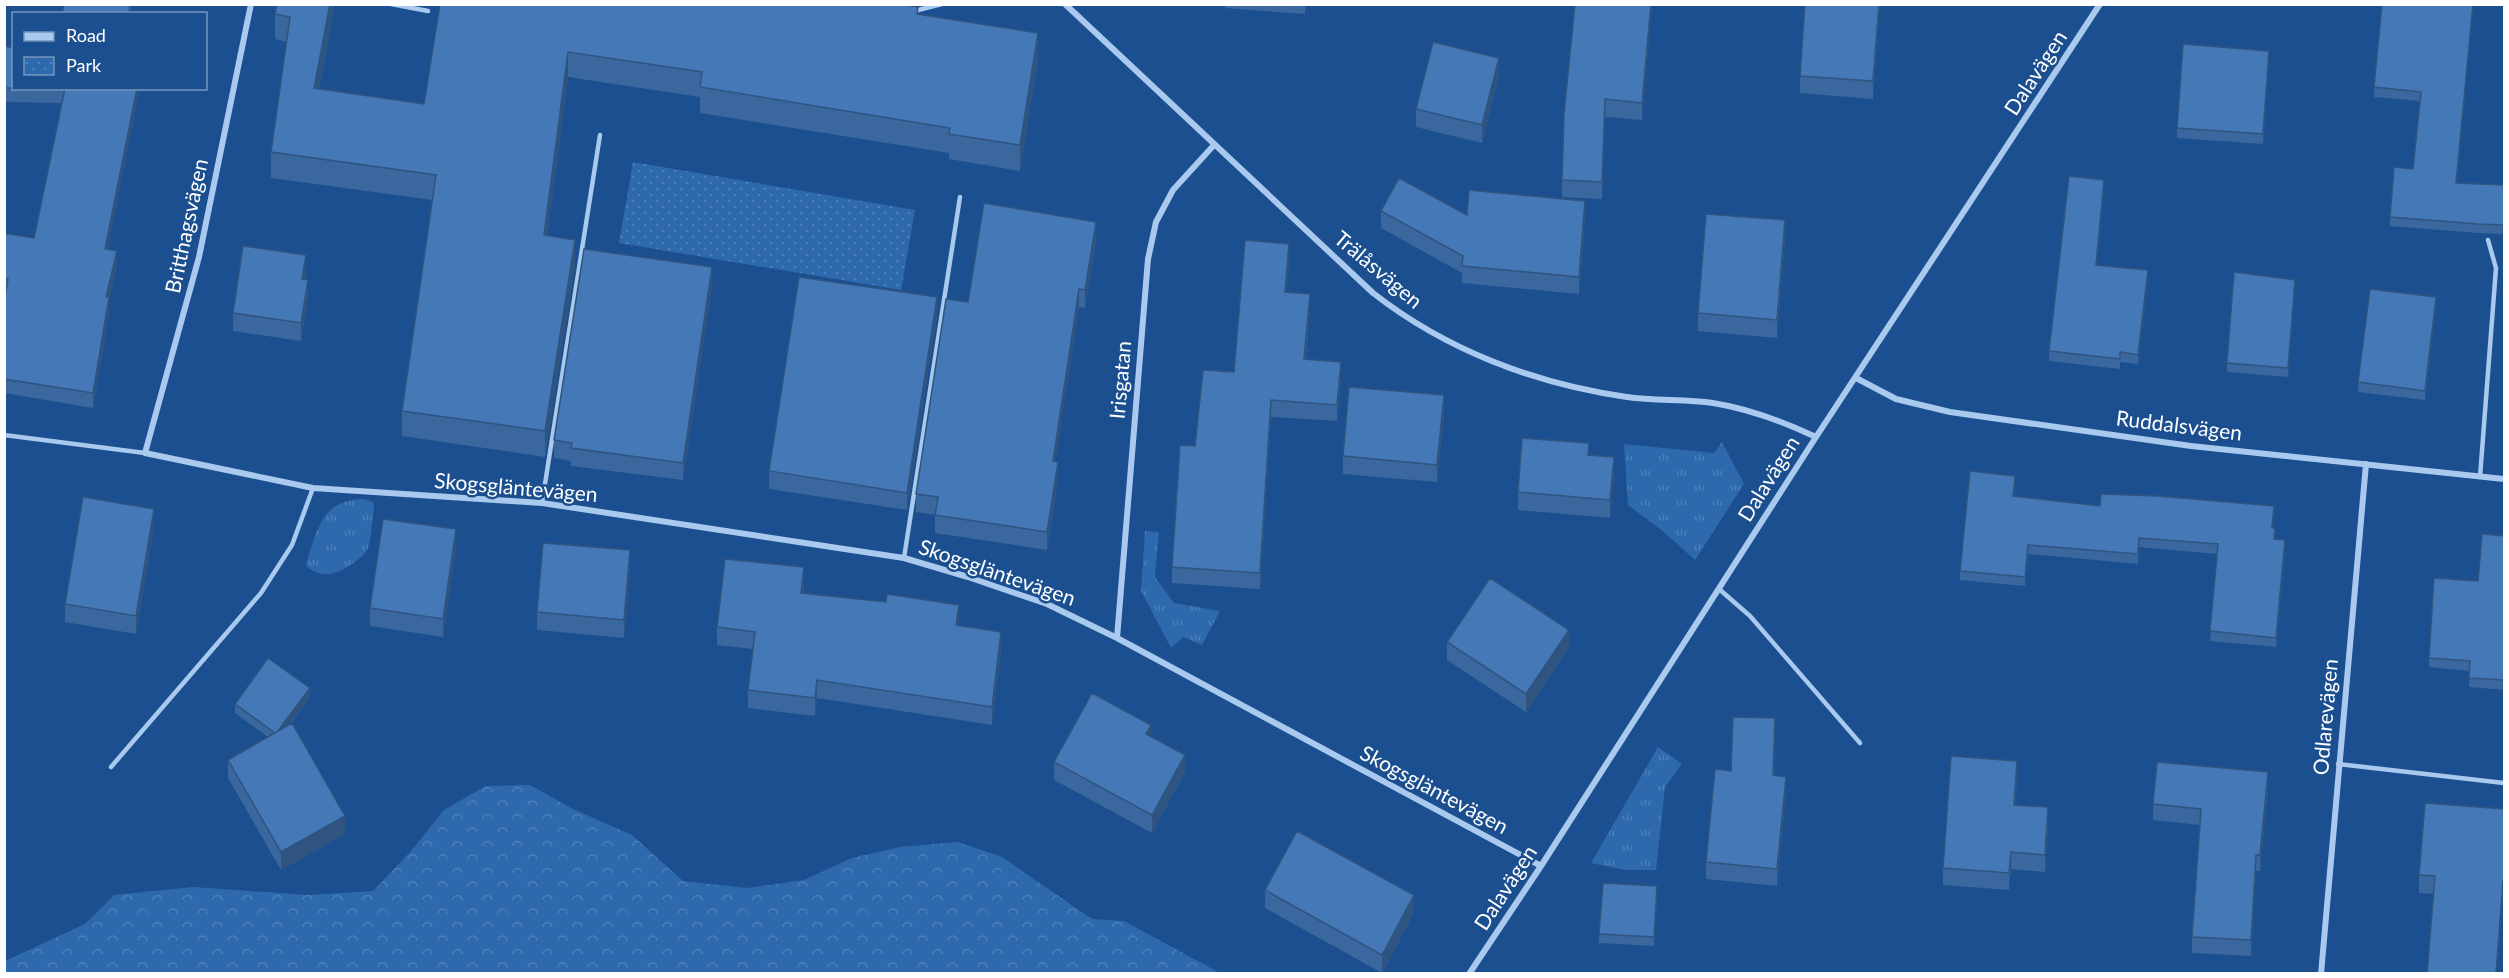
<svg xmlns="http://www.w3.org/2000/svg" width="2509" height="978" font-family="Lato,sans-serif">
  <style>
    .grass { fill: url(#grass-tufts) }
    .forest { fill: url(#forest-crowns) }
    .park { fill: url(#park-dots) }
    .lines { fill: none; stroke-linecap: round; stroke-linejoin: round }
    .service { stroke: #a9c9ee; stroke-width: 4.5 }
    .minor { stroke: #a9c9ee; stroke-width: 6 }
    .wall { fill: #3a679d }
    .shaded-wall { fill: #305480 }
    .building { fill: #4478b7; stroke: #305480; stroke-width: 1.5 }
    .labels { text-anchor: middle; stroke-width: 5; stroke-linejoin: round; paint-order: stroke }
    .street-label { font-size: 21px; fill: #fff; stroke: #1b4f8f }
  </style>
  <defs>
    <pattern id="grass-tufts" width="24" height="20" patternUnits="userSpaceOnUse" patternTransform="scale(1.5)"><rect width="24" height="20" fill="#2e69ad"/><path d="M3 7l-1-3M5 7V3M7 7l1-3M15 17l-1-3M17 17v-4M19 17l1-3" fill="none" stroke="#4d80b9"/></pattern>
    <pattern id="forest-crowns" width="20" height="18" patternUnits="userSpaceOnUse" patternTransform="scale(1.5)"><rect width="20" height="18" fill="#2e69ad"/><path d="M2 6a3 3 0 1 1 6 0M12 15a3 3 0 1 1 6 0" fill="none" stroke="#4d80b9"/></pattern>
    <pattern id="park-dots" width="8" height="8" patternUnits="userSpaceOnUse" patternTransform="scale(1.5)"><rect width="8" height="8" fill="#2e69ad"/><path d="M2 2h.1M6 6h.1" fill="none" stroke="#4d80b9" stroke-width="1.8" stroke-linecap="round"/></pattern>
  </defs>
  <rect width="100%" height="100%" fill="#1b4f8f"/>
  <path class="grass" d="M1722 442 1744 484 1695 560 1664 532 1628 505 1624 444 1714 453Z
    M363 499 373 502 374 506C372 519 372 535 368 548 366 554 357 560 352 564 336 575 322 579 306 566L307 561C318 528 322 500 363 499Z
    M1145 531 1159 532 1155 577 1174 603 1220 611 1202 645 1183 637 1171 648 1141 591Z
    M1658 747 1682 764 1665 787 1656 870H1625L1591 863Z"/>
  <path class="forest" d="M530 785 573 809 632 835 683 881 747 888 804 880 852 858 900 847 958 842 1002 857 1092 919 1124 921 1220 973H5V961L85 924 114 895 193 887 308 895 373 891 411 851 444 810 486 786Z"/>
  <path class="park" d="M633 162 915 210 901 290 619 243Z"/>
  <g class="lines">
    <path class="service" d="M391 4 428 11
      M913 9 918 10 942 4
      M4 435 145 453
      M2480 477 2496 268 2488 240
      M542 503 600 135
      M904 558 960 197
      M1719 589 1750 616 1860 743
      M2338 764 2504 783
      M111 767 261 593 292 545 313 488"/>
    <path class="minor" d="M251 4 199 257 145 453 313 488 542 503 904 558 968 577 1047 604 1117 638 1541 866
      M1065 4 1373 293C1446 350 1535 384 1627 397 1655 401 1685 399 1713 403 1750 409 1782 421 1816 437
      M1856 378 1896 399 1950 412 2191 446 2504 479
      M1117 638 1148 259 1156 222 1173 190 1214 145
      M1469 974 1541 866 1816 437 2100 4
      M2321 974 2366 464"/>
  </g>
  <path class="wall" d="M277 4H335L319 89 424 104 440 4 918 14 1038 58 1020 171 949 159V153L700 113V97L568 77 547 236 575 265 545 457 402 436V411L432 200 271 178V152L287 42 275 39V14Z
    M1225 4H1306L1305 14 1225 8Z
    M1575 4H1652L1642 120 1605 117 1602 199 1562 197V180Z
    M1880 4 1873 99 1800 93V76Z
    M2382 4H2473L2457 183 2505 185V234L2478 233 2390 226V217L2413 169 2420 101 2374 97V87Z
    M4 46 14 48V88H140L107 249 117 266 109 300V312L93 408 4 393V302L6 293H4V233L34 238 62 103 4 102Z
    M2269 60 2263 144 2177 138V128Z
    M1499 76 1482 143 1416 127V109Z
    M2104 190 2097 265 2148 279 2138 364 2120 362V369L2049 361V351Z
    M1381 211 1467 215 1585 217 1579 294 1462 283V273L1381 228Z
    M1785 238 1777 338 1698 331V313Z
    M1096 239 1085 308 1079 307 1055 462 1058 480 1047 550 935 533V515L916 512V494L968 302Z
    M1289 260 1286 292 1310 310 1306 359 1341 378 1337 421 1271 417 1260 589 1172 583V567L1234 372Z
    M306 273 305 279 308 298 301 341 233 331V313Z
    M712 285 683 480 571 466V461L554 458V440Z
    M2295 289 2288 377 2227 372V363Z
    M2436 306 2425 400 2358 392V382Z
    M937 315 907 510 769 489V471Z
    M1444 413 1437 482 1343 474V456Z
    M1614 475 1610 518 1518 510V492Z
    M2015 486 2014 496 2100 506 2274 515 2272 528 2275 539 2285 550 2276 647 2210 641 2217 554 2139 547 2138 564 2028 554 2025 586 1960 580V571Z
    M154 527 136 634 65 622V604Z
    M2505 536V690L2469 687 2470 671 2429 667V658L2478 581Z
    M456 547 443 637 370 626V608Z
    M630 568 624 638 537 630V612Z
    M804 585 803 593 959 623 958 625 1001 649 992 725 817 698 815 716 748 708V690L753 649 717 645V627Z
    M1447 642 1569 648 1526 712 1447 660Z
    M310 697 290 725 345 834 281 870 228 778V760L268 737 235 713V704Z
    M1775 735 1774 775 1786 793 1777 886 1706 879V862L1731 771Z
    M1151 736 1185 772 1152 833 1054 780V762Z
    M2017 778 2015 806 2048 824 2045 872 2011 869 2009 890 1943 885V868Z
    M2268 789 2260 871H2256L2251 956 2192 953V937L2200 825 2153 820V804Z
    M2505 809V899L2419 893V875Z
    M1265 890 1414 913 1382 973 1265 908Z
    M1657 895 1654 946 1599 943V934Z"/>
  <path class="shaded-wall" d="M130 4H133L131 14H129Z
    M330 4H335L314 114V88Z
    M1651 4H1652L1642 120V103Z
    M1879 4H1880L1873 99V81Z
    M2473 4 2456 193V183Z
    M1038 33V58L1020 171V145Z
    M2269 51V60L2263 144V134Z
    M568 52V77L544 261V235Z
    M1499 58V76L1482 143V125Z
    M137 88H140L105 263V249Z
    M1605 99V117L1602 199V182Z
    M2104 180V190L2096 274V265Z
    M1585 201V217L1579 294V277Z
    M1785 220V238L1777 338V320Z
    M1096 222V239L1085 308V290Z
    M575 240V265L545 457V431Z
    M1289 244V260L1285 308V292Z
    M117 251V266L109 300V312L93 408V393L106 297Z
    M306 255V273L302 297V279Z
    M712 267V285L683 480V463Z
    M2148 270V279L2138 364V355Z
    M308 280V298L301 341V323Z
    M2295 280V289L2288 377V368Z
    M1079 289V307L1053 479V461Z
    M1310 294V310L1304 375V359Z
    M937 297V315L907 510V493Z
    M2436 297V306L2425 400V391Z
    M1341 362V378L1337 421V405Z
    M1444 395V413L1437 482V465Z
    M1271 400V417L1260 589V573Z
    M1614 457V475L1610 518V500Z
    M1058 462V480L1047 550V532Z
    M154 509V527L136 634V616Z
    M456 529V547L443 637V619Z
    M2285 540V550L2276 647V638Z
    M2028 545V554L2025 586V577Z
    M630 550V568L624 638V620Z
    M804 567V585L801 610V593Z
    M959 605V623L956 642V625Z
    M1569 630V648L1526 712V694Z
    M1001 632V649L992 725V707Z
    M817 680V698L815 716V698Z
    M310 688V697L276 743V734Z
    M1151 725V743L1146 734Z
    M1185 755V772L1152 833V815Z
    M2017 761V778L2014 822V805Z
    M2268 772V789L2260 871V855Z
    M1786 777V793L1777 886V869Z
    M2048 807V824L2045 872V855Z
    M345 816V834L281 870V852Z
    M2011 852V869L2009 890V873Z
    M2256 855V871L2251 956V940Z
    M2503 881V899L2497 974H2496Z
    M1414 895V913L1382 973V955Z"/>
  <path class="building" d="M64 4H130L129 14H62Z
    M277 4H330L314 88 424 104 440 4H901L918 7 917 14 1038 33 1020 145 949 134 950 128 700 87 702 72 568 52 544 235 575 240 545 431 402 411 436 175 271 152 290 17 275 14Z
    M1575 4H1651L1642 103 1605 99 1602 182 1562 180 1564 114Z
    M1805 4H1879L1873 81 1800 76Z
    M2382 4H2473L2456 183 2505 185V225L2478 224 2390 217 2394 167 2413 169 2421 92 2374 87Z
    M1433 42 1499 58 1482 125 1416 109Z
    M2183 44 2269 51 2263 134 2177 128Z
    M4 46 14 48V88H4Z
    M65 88H137L105 249 117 251 106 297H109L93 393 4 379V302L8 279 4 278V233L34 238Z
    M2069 176 2104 180 2096 265 2148 270 2138 355 2120 352V359L2049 351Z
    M1399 178 1467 215 1469 190 1585 201 1579 277 1462 266 1463 256 1381 211Z
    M984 203 1096 222 1085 290 1079 289 1053 461 1058 462 1047 532 935 515 938 497 916 494 946 299 968 302Z
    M1706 214 1785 220 1777 320 1698 313Z
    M1245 240 1289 244 1285 292 1310 294 1304 359 1341 362 1337 405 1271 400 1260 573 1172 567 1180 445 1195 446 1203 370 1234 372Z
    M243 246 306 255 302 279 308 280 301 323 233 313Z
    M584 249 712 267 683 463 571 448 572 443 554 440Z
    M2234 272 2295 280 2288 368 2227 363Z
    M799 277 937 297 907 493 769 471Z
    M2370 289 2436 297 2425 391 2358 382Z
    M1349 387 1444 395 1437 465 1343 456Z
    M1522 438 1589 443 1588 455 1614 457 1610 500 1518 492Z
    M1970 471 2015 476 2013 496 2100 506 2101 494 2158 496 2274 506 2272 528H2275L2274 539 2285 540 2276 638 2210 631 2218 544 2139 538 2138 554 2028 545 2025 577 1960 571Z
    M83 497 154 509 136 616 65 604Z
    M383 519 456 529 443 619 370 608Z
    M2482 534 2505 536V680L2469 678 2470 661 2429 658 2434 578 2478 581Z
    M543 543 630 550 624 620 537 612Z
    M725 559 804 567 801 593 886 602 887 594 959 605 956 625 1001 632 992 707 817 680 815 698 748 690 755 632 717 627Z
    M1490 578 1569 630 1526 694 1447 642Z
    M268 658 310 688 277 732 275 733 235 704Z
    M1092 693 1151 725 1146 734 1185 755 1152 815 1054 762Z
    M1733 717 1775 718 1773 775 1786 777 1777 869 1706 862 1715 769 1731 771Z
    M292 723 345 816 281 852 228 760Z
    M1951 756 2017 761 2014 805 2048 807 2045 855 2011 852 2009 873 1943 868Z
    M2157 762 2268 772 2260 855H2256L2251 940 2192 937 2201 809 2153 804Z
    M2425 803 2505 809V881H2503L2496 974H2427L2435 876 2419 875Z
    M1297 831 1414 895 1382 955 1265 890Z
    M1603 883 1657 886 1654 937 1599 934Z"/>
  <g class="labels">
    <g class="street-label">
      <text transform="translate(2036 73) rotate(-57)" y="7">Dalavägen</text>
      <text transform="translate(187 226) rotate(-78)" y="7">Britthagsvägen</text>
      <text transform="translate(1378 270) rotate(40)" y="7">Trälåsvägen</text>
      <text transform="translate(1121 380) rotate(-85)" y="7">Irisgatan</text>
      <text transform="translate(2179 426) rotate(7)" y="7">Ruddalsvägen</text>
      <text transform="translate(1769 479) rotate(-58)" y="7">Dalavägen</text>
      <text transform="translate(516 488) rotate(5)" y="7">Skogsgläntevägen</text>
      <text transform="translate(997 573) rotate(19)" y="7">Skogsgläntevägen</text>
      <text transform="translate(2326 717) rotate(-85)" y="7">Odlarevägen</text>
      <text transform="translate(1434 790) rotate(28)" y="7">Skogsgläntevägen</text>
      <text transform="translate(1506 888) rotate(-57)" y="7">Dalavägen</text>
    </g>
  </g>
  <rect width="2509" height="978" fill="none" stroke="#ffffff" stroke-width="12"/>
  <rect x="12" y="12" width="195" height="78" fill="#1b4f8f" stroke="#7695bc" stroke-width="1.5"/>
  <rect x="24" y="32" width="30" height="9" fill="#a9c9ee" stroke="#7695bc" stroke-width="1.5"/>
  <text x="66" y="42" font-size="18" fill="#ffffff">Road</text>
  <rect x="24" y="57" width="30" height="18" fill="url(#park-dots)" stroke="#7695bc" stroke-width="1.5"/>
  <text x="66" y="72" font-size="18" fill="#ffffff">Park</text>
</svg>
